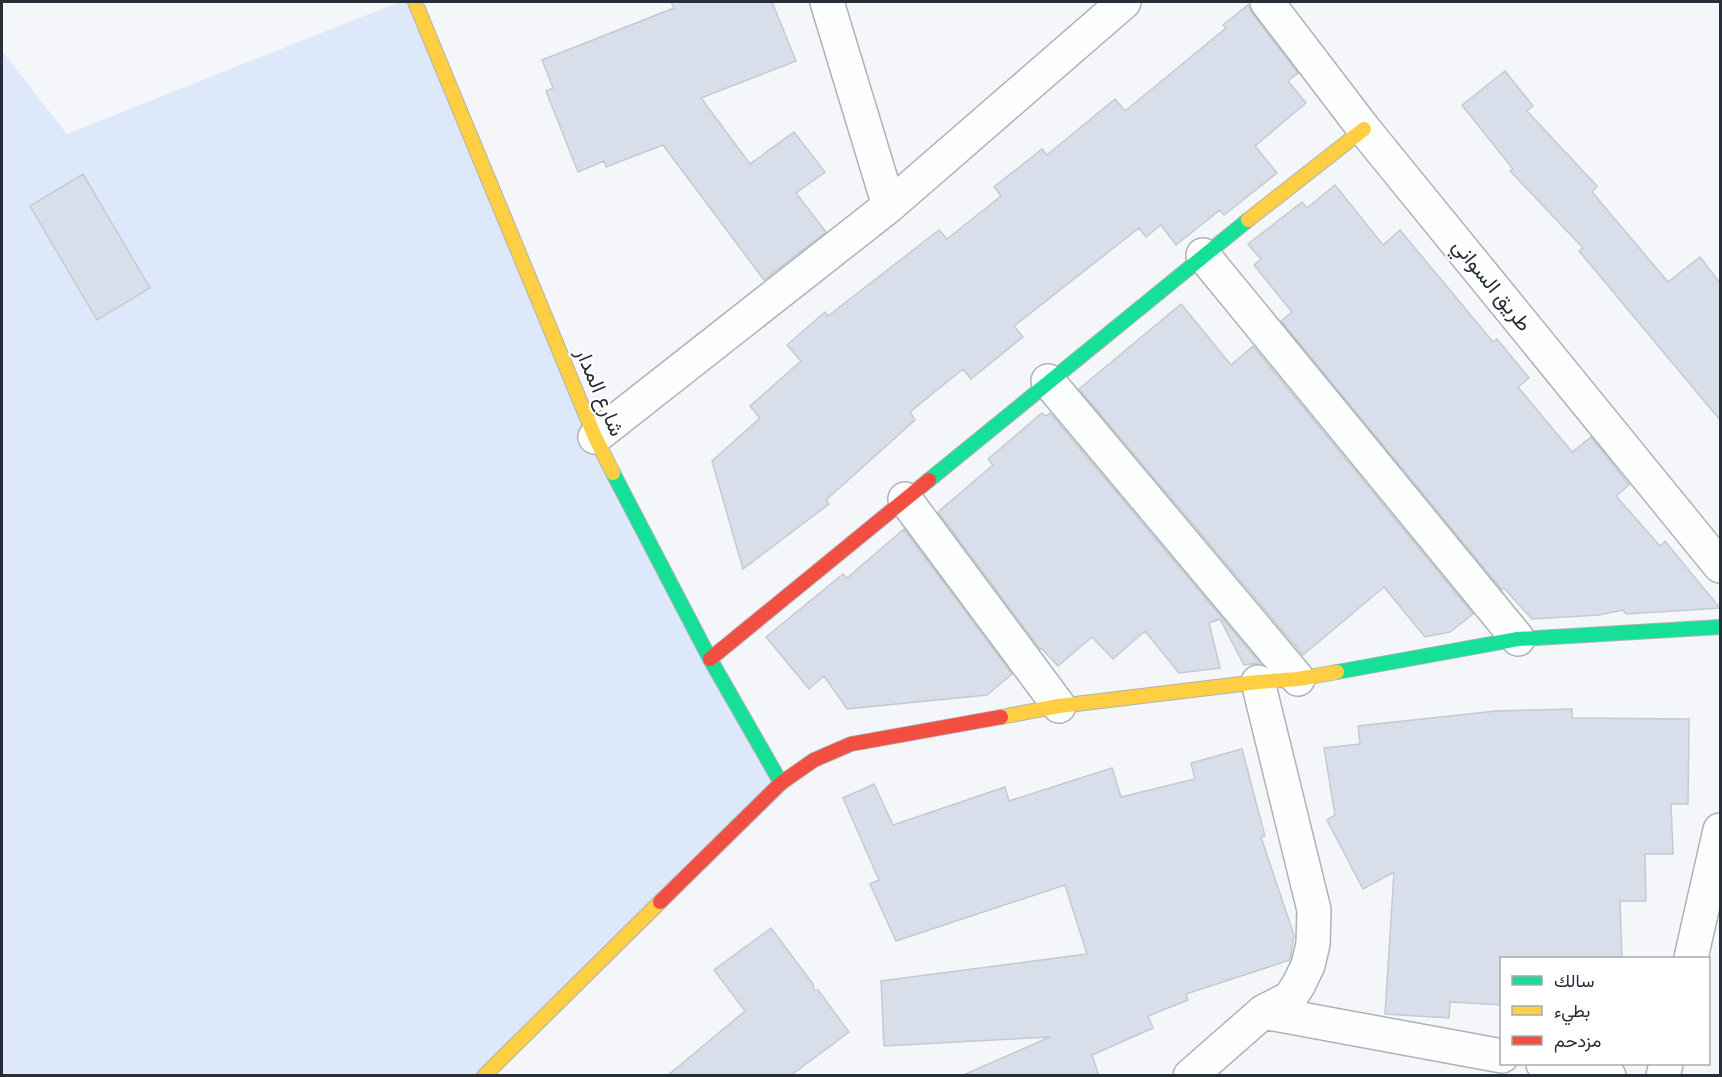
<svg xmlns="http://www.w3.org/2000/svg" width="1722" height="1077" font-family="'Zilla Slab',Vazirmatn,serif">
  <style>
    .green { fill: #dde9fa }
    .building { fill: #d8dfea; stroke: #c5cad0; stroke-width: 1.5 }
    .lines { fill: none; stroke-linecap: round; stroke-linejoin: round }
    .street-casing { stroke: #aeb2b8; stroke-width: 36 }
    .fast-casing { stroke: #aeb2b8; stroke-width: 16 }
    .slow-casing { stroke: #aeb2b8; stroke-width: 16 }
    .jam-casing { stroke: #aeb2b8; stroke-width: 16 }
    .street { stroke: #fdfefe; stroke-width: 33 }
    .fast { stroke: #16e098; stroke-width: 14 }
    .slow { stroke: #ffcf43; stroke-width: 14 }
    .jam { stroke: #f24e42; stroke-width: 14 }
    .labels { text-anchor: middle; stroke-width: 4.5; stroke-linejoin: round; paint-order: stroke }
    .street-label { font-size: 21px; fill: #272e38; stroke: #fff }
  </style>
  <rect width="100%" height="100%" fill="#f4f6f9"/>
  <path class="green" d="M399 2H415L595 437 781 783 484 1075H2V51L67 134Z"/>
  <path class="building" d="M671 2H772L796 61 701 98 750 164 794 132 825 172 796 193 826 232 764 280 663 145 606 167 604 161 578 172 546 91 553 88 542 60 674 8Z
    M1248 5 1252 13 1298 73 1288 81 1306 103 1255 146 1277 173 1224 215 1220 210 1176 245 1161 225 1146 237 1139 228 1014 326 1023 337 971 379 963 369 910 412 915 420 826 500 829 504 743 569 712 461 760 418 750 406 801 361 787 345 825 312 828 316 939 230 947 239 1001 196 994 187 1042 149 1047 155 1115 99 1125 111 1226 28 1223 25Z
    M1505 71 1533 106 1527 111 1597 186 1592 192 1668 282 1700 257 1720 283V420L1579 251 1583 248 1510 171 1513 169 1462 105Z
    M83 174 150 288 97 320 30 206Z
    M1335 185 1383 245 1400 230 1493 342 1497 339 1529 378 1518 387 1572 452 1591 437 1629 485 1616 496 1660 546 1665 541 1720 608 1626 614 1623 610 1599 615 1532 619 1504 588 1502 590 1281 321 1292 312 1254 265 1261 259 1248 244 1302 202 1307 208Z
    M1181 304 1231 365 1253 346 1473 614 1450 632 1425 637 1384 587 1303 655 1079 389Z
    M1042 413 1046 416 1050 413 1260 663 1244 665 1220 619 1209 623 1220 668 1179 673 1145 631 1113 659 1092 637 1058 666 1041 648 1040 649 938 512 993 465 988 459Z
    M904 529 1012 674 987 695 847 709 824 676 809 689 766 637 843 574 847 578Z
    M1572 709V718L1689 719 1688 804H1671L1673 854H1645L1646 901H1620L1622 958H1502V1005L1450 1002 1449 1018 1385 1014 1394 872 1363 889 1327 820 1335 815 1324 748 1360 744 1358 726 1496 711Z
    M1242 749 1265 836 1261 837 1294 935 1290 960 1186 994 1188 1000 1148 1016 1153 1028 1092 1055 1099 1076H961L1050 1037 884 1046 881 981 1087 954 1065 885 896 941 870 884 879 880 843 798 874 784 893 825 1005 787 1009 801 1112 768 1121 797 1195 779 1191 763Z
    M771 928 813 984 814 990H818L849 1032 790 1076H667L745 1011 714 970Z"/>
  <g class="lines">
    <defs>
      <path id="street" d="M827 2 889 206
        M1267 2 1364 129 1720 566
        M1203 255 1518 639
        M1048 381 1298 679
        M595 437 889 206 1124 2
        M905 499 1059 706
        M1691 958 1720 830
        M1263 1012 1502 1056
        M1543 1064 1609 1076
        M1190 1076 1263 1012 1290 998 1299 984 1308 965 1313 944 1314 910 1258 682
        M1663 1076 1666 1064"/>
      <path id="fast" d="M613 473 710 659 781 783
        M929 480 1248 220
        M1337 672 1518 639 1720 627"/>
      <path id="slow" d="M415 2 595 437 613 473
        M1248 220 1364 129
        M1001 717 1059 706 1258 682 1298 679 1337 672
        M484 1076 660 902"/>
      <path id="jam" d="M710 659 929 480
        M660 902 781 783 814 760 851 744 1001 717"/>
    </defs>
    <use href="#street" class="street-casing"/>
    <use href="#fast" class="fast-casing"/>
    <use href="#slow" class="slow-casing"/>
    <use href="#jam" class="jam-casing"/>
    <use href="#street" class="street"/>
    <use href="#fast" class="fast"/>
    <use href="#slow" class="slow"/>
    <use href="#jam" class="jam"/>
  </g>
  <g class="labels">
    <g class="street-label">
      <text transform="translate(1492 285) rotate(51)" y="7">طريق السواني</text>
      <text transform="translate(600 392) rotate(67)" y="7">شارع المدار</text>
    </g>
  </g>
  <rect width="1722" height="1077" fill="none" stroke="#272e38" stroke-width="6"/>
  <rect x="1500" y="957" width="210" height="108" fill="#ffffff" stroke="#a9abaf" stroke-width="1.5"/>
  <rect x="1512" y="976" width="30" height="9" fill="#16e098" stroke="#a9abaf" stroke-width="1.5"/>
  <text x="1554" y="987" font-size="18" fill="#272e38">سالك</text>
  <rect x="1512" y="1006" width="30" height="9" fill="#ffcf43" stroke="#a9abaf" stroke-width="1.5"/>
  <text x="1554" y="1017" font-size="18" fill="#272e38">بطيء</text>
  <rect x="1512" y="1036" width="30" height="9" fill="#f24e42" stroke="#a9abaf" stroke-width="1.5"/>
  <text x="1554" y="1047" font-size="18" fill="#272e38">مزدحم</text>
</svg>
